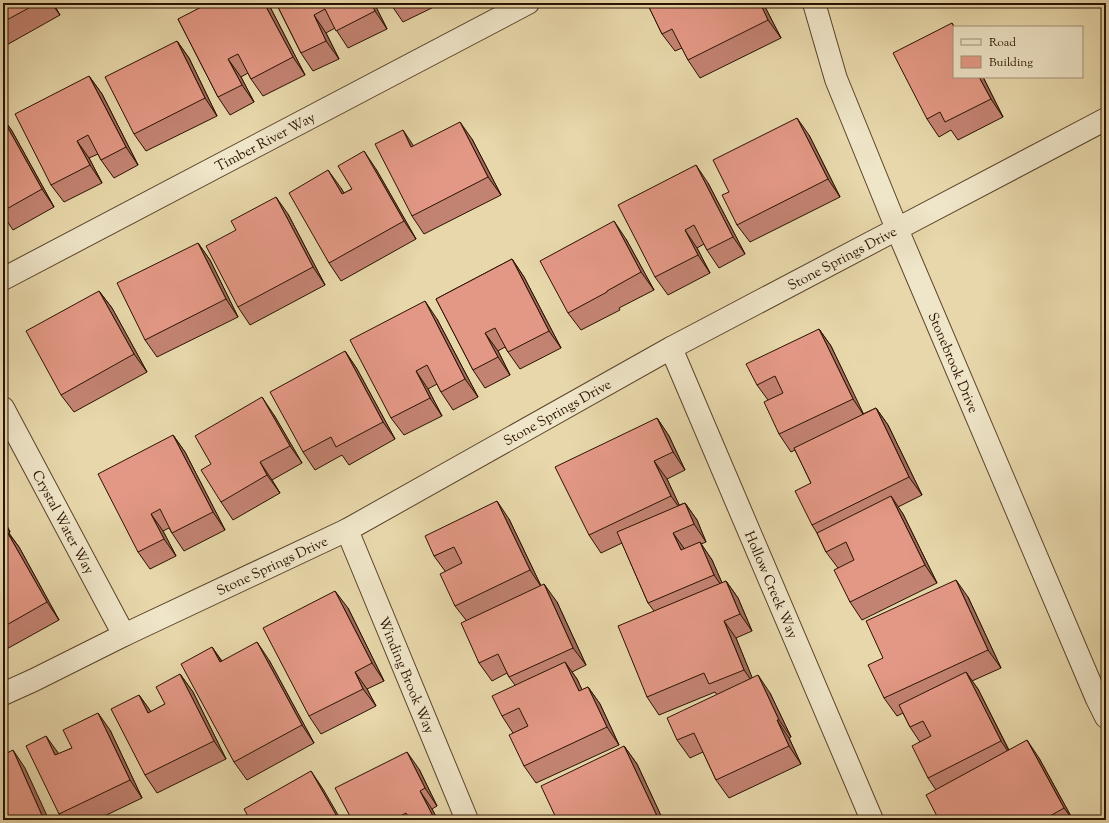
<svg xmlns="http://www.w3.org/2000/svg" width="1109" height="823" font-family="'Sorts Mill Goudy',serif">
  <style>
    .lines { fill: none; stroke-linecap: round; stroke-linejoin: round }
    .minor-casing { stroke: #5a432a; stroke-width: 24 }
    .tertiary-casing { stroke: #5a432a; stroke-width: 24 }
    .minor { stroke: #efe5c8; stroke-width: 22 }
    .tertiary { stroke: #efe5c8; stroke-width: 22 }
    .wall { fill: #c38372; stroke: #2b1200 }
    .shaded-wall { fill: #9f6a5d; stroke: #2b1200 }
    .building { fill: #e39885; stroke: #2b1200 }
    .labels { text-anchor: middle; stroke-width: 4; stroke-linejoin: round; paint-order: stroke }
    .street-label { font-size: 14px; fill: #2b1200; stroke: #efe5c8 }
  </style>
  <rect width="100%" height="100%" fill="#e7d7aa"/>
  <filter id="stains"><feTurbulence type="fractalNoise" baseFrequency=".005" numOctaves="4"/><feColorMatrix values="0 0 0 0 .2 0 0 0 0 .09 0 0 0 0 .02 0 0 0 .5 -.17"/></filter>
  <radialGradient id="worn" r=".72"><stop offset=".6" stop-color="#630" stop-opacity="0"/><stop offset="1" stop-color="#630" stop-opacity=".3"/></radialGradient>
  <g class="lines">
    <defs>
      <g id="minor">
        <path d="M897 229 1106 119"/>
        <path id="s1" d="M3 279 528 3"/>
        <path id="s2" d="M671 348 872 820"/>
        <path id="s3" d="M3 408 124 635"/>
        <path id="s4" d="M347 530 467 820"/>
      </g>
      <g id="tertiary">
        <path id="s5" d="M814 3 836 79 897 229 1097 699 1106 717"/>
        <path id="s6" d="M3 694 34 680 124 635 347 530 671 348 897 229"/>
      </g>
    </defs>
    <use href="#minor" class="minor-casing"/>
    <use href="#tertiary" class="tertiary-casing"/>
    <use href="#minor" class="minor"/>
    <use href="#tertiary" class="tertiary"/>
  </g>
  <path class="wall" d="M3 3H53L60 15 3 47Z
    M69 3H76L71 6Z
    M268 3 305 75 263 96 251 79 248 73 241 77 254 102 230 115 218 97 178 19Z
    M276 3H374L387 29 348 48 335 28 326 33 339 59 313 71 301 53Z
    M390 3H442L403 22Z
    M647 3H763L781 38 700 78 688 60 682 48 675 51 662 34Z
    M952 23 983 77 1003 117 958 140 951 130 939 137 927 119Z
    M177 41 189 58 217 116 146 151 134 134Z
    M89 76 102 94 138 165 114 178 101 160 98 154 89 158 102 183 64 202 51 185Z
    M3 118 12 131 54 207 13 230 3 215Z
    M809 135 840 197 750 242 737 225 729 192Z
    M472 139 501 195 424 234 412 216 414 146Z
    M376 169 416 239 341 281 329 263 341 188 344 193 352 189Z
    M708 183 745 254 719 268 707 250 704 244 697 248 710 273 668 295 655 277Z
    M288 214 325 285 250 325 238 307Z
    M626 239 654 290 619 308 620 310 581 330 568 313Z
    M198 243 210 260 238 317 157 357 145 340Z
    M512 259 524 277 561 348 520 369 508 352 505 347 498 351 510 375 485 388 473 370 436 299Z
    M99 291 112 308 147 372 74 412 61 395Z
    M437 319 478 397 453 410 441 392 437 384 428 389 442 416 404 435 391 418Z
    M819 329 831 346 863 414 876 408 888 425 922 495 898 507 903 514 937 583 862 620 850 602 838 568 826 552 817 533 812 525 811 483 795 450 791 452 779 434 768 400 757 385Z
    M345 351 357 369 395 439 349 465 342 455 315 470 303 452Z
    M274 415 302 463 272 480 280 493 233 520 221 502 211 464Z
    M657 418 669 436 685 470 667 479 679 505 685 503 697 520 706 542 701 544 712 560 722 583 726 581 738 598 752 631 736 638 752 678 770 693 791 737 789 738 801 764 729 798 716 780 703 752 690 758 677 740 717 695 715 692 659 715 647 697 654 611 648 603 622 543 601 553 589 535Z
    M173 435 185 452 225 530 184 551 172 533 169 528 163 531 176 556 150 569 138 552Z
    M3 518 10 532 9 533 19 547 59 620 3 651Z
    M509 519 541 586 557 602 586 665 572 672 577 679 582 690 588 687 600 704 619 745 536 783 524 766 513 733 502 716 515 685 509 677 507 673 492 681 479 663 466 620 455 606 445 571 434 556Z
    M968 597 1001 668 972 681 978 689 1009 750 1039 758 1073 820H939L936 790 928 778 920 742 910 727 903 713 897 716 884 698 883 658Z
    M348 608 384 681 367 689 376 706 321 734 309 716Z
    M212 647 222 661 269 660 314 743 247 780 234 762Z
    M180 674 193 692 226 759 157 793 145 775 139 695 151 712 165 704Z
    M110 730 142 798 96 820H63L59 814V754Z
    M624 746 637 764 663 820H557Z
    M419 769 437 806 432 809 438 820H352Z"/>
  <path class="shaded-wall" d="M51 3H53L60 15Z
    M264 3H268L305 75 293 57Z
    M371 3H374L387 29 375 11Z
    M760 3H763L781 38 768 20Z
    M314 15 326 33 339 59 326 41Z
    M177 41 189 58 217 116 205 98Z
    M228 59 241 77 254 102 242 85Z
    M89 76 102 94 138 165 126 147Z
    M979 77H983L1003 117 991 99Z
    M3 118 12 131 54 207 42 189 3 119Z
    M797 118 809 135 840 197 828 179Z
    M460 122 472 139 501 195 488 177Z
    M403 130 415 148 411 147Z
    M77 141 89 158 102 183 90 165Z
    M364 151 376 169 416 239 404 221Z
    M696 165 708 183 745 254 733 237Z
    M328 170 341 188 355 212 342 194Z
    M276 197 288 214 325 285 313 267Z
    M614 221 626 239 654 290 641 272Z
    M685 230 697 248 710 273 698 255Z
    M198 243 210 260 238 317 226 299Z
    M512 259 524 277 561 348 549 331Z
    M99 291 112 308 147 372 134 354Z
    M425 301 437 319 478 397 465 379Z
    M819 329 831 346 865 417 853 399Z
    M485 333 498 351 510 375 498 357Z
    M345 351 357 369 395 439 383 422Z
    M416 371 428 389 442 416 430 398Z
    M262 397 274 415 302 463 290 446Z
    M876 408 888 425 922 495 909 477Z
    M657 418 669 436 685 470 673 452Z
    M173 435 185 452 225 530 213 512Z
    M654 461 667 479 683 513 671 496Z
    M260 462 272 480 280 493 267 475Z
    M891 496 903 514 937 583 925 565Z
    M497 501 509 519 542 588 530 570Z
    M685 503 697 520 706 542 694 524Z
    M151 514 163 531 176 556 164 539Z
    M3 518 10 532 3 522Z
    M6 530 19 547 59 620 47 602Z
    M673 533 686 551 681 550Z
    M700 542 712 560 726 592 714 575Z
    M956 580 968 597 1001 668 988 650Z
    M726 581 738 598 752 631 740 614Z
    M544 584 557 602 586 665 573 648Z
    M335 591 348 608 384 681 372 663Z
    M724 621 736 638 756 687 744 670Z
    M257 642 269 660 314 743 302 725Z
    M212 647 224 665 220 662Z
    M565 662 577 679 591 709 579 691Z
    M355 672 367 689 376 706 363 689Z
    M966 672 978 689 1013 759 1001 741Z
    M180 674 193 692 226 759 214 741Z
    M758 675 770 693 791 737 779 720Z
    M588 687 600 704 619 745 607 727Z
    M139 695 152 713H148Z
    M98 713 110 730 142 798 130 780Z
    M777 720 789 738 801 764 789 746Z
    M46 736 59 754 55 755Z
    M1027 740 1039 758 1073 820 1064 808Z
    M624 746 637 764 663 820H660L657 816Z
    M13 750 25 768 49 820H44Z
    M407 752 419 769 437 806 425 788Z
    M311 771 323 789 341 820H339Z
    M420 791 432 809 438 820H435Z"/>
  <path class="building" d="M3 3H38L3 22Z
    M209 3H264L293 57 251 79 238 54 228 59 242 85 218 97 178 19Z
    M276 3H371L375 11 336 31 325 9 314 15 326 41 301 53Z
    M647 3H760L768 20 688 60 672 29 662 34Z
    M952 23 954 27V77H979L991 99 945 122 940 112 927 119 893 53Z
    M177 41 205 98 134 134 105 77Z
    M89 76 126 147 101 160 88 135 77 141 90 165 51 185 15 114Z
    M797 118 828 179 737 225 722 195 729 192 713 160Z
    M3 119 42 189 3 211Z
    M460 122 488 177 412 216 375 144 403 130 411 147Z
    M364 151 404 221 329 263 289 193 328 170 342 194 352 189 338 166Z
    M696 165 733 237 707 250 694 225 685 230 698 255 655 277 618 205Z
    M276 197 313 267 238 307 206 246 236 230 231 221Z
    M614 221 641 272 607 291V292L568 313 540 261Z
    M198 243 226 299 145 340 117 283Z
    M512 259 549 331 508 352 495 328 485 333 498 357 473 370 436 299Z
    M99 291 134 354 61 395 26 331Z
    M425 301 465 379 441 392 427 365 416 371 430 398 391 418 350 340Z
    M819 329 853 399 779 434 764 402 783 393 775 376 757 385 746 364Z
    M345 351 383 422 336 447 331 437 303 452 270 392Z
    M262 397 290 446 260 462 267 475 221 502 201 470 211 464 195 436Z
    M876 408 909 477 812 525 795 491 811 483 794 448Z
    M657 418 673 452 654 461 671 496 589 535 555 467Z
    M173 435 213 512 172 533 160 509 151 514 164 539 138 552 98 474Z
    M891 496 925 565 850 602 834 570 854 560 846 542 826 552 817 533Z
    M497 501 530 570 455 606 440 574 462 563 454 547 434 556 425 536Z
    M685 503 694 524 673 533 681 550 700 542 714 575 648 603 617 532Z
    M6 530 47 602 3 627V531Z
    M956 580 988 650 884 698 868 665 883 658 866 621Z
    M726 581 740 614 724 621 744 670 709 684 704 673 647 697 618 626Z
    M544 584 573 648 509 677 498 654 479 663 461 623Z
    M335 591 372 663 355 672 363 689 309 716 263 628Z
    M257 642 302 725 234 762 181 664 212 647 220 662Z
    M565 662 579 691 588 687 607 727 524 766 509 735 528 726 519 708 502 716 492 696Z
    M966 672 1001 741 928 778 912 746 931 736 923 721 910 727 899 705Z
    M180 674 214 741 145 775 111 709 139 695 148 713 165 704 156 687Z
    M758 675 779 720H777L789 746 716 780 694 733 677 740 667 718Z
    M98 713 130 780 59 814 26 746 46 736 55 755 72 748 63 730Z
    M1027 740 1064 808 1043 820H939L926 795Z
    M624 746 657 816 650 820H557L541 786Z
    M13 750 44 820H3V755Z
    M407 752 425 788 420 791 435 820H410L406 813 393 820H352L335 788Z
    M311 771 339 820H250L244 809Z"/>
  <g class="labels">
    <g class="street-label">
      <text dy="5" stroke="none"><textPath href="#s1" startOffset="296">Timber River Way</textPath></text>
      <text dy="5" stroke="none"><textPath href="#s6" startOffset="946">Stone Springs Drive</textPath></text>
      <text dy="5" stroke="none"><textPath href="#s5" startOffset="386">Stonebrook Drive</textPath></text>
      <text dy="5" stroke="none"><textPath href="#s6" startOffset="622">Stone Springs Drive</textPath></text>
      <text dy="5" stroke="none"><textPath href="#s3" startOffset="129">Crystal Water Way</textPath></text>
      <text dy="5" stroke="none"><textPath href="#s6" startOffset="298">Stone Springs Drive</textPath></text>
      <text dy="5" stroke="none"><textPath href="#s2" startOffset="257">Hollow Creek Way</textPath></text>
      <text dy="5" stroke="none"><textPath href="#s4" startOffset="157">Winding Brook Way</textPath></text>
    </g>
  </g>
  <rect width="1109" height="823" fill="none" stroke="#e7d7aa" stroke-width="16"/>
  <rect x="4" y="4" width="1101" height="815" fill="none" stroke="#2b1200" stroke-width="2"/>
  <rect x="8" y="8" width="1093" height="807" fill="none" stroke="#2b1200"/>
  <rect x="953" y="26" width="130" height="52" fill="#efe5c8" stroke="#a19178"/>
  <rect x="961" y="39" width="20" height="6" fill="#efe5c8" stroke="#a19178"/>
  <text x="989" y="46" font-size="12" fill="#2b1200">Road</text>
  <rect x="961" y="56" width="20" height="12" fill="#e39885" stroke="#a19178"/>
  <text x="989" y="66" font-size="12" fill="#2b1200">Building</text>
  <rect width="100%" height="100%" filter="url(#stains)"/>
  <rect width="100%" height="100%" fill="url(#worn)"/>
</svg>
